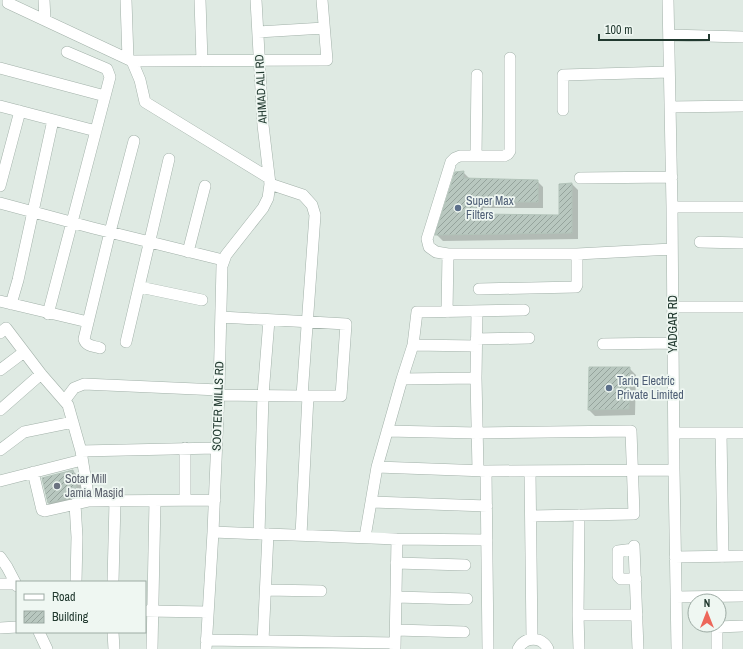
<svg xmlns="http://www.w3.org/2000/svg" width="743" height="649" font-family="'Archivo Narrow',sans-serif">
  <style>
    .shadow { fill: #0003 }
    .building { fill: url(#building-hatch); stroke: #b2c3b9 }
    .lines { fill: none; stroke-linecap: round; stroke-linejoin: round }
    .minor-casing { stroke: #a2b1a9; stroke-width: 12 }
    .minor { stroke: #fff; stroke-width: 11 }
    .service-dot { fill: #5c6f8a; stroke: #eff7f2; stroke-width: 1.5 }
    .worship-dot { fill: #6b7280; stroke: #eff7f2; stroke-width: 1.5 }
    .labels { text-anchor: middle; stroke-width: 3.5; stroke-linejoin: round; paint-order: stroke }
    .street-label { font-size: 12px; fill: #21392f; stroke: #eff7f2 }
    .service-label { font-size: 12px; fill: #4e5e75; stroke: #eff7f2; text-anchor: start }
    .worship-label { font-size: 12px; fill: #5b616d; stroke: #eff7f2; text-anchor: start }
  </style>
  <defs>
    <pattern id="building-hatch" width="6" height="6" patternUnits="userSpaceOnUse"><rect width="6" height="6" fill="#b8c7bf"/><path d="M-1 1l2-2M0 6l6-6M5 7l2-2" fill="none" stroke="#95a39c"/></pattern>
  </defs>
  <rect width="100%" height="100%" fill="#dfeae3"/>
  <path class="shadow" d="M463 172 470 179 537 181 543 187V208H483V215L560 216 572 184 578 190V239L443 241 437 235 456 173Z
    M629 368 636 375 635 415 595 416 589 410Z
    M73 471 79 477 84 502 55 509 48 503Z"/>
  <path class="building" d="M464 171 463 178 538 180V202H477V214L559 215V184L572 183V233L435 235 455 172Z
    M589 367H630L629 409 588 410Z
    M73 470 78 496 48 503 42 478Z"/>
  <g class="lines">
    <defs>
      <path id="minor" d="M8 0V3L132 61 140 80 145 102 269 178
        M44 0 45 20
        M126 0 128 59
        M200 0 202 61
        M668 0 672 207 674 470 677 649
        M258 32 324 28
        M669 35 743 37
        M510 58V151L508 154 504 156H460L455 158 451 162 427 239 429 247 436 252 448 254H577L672 249
        M132 61 327 60 322 0
        M0 68 105 96
        M0 106 96 131
        M670 107 743 106
        M563 110V75L669 72
        M476 156 477 75
        M580 178 672 177
        M0 186 20 111
        M0 203 93 228 223 260
        M672 207H743
        M700 242 743 243
        M188 252 205 186
        M140 287 202 300
        M479 289 576 287 577 285V254
        M0 301 88 322
        M11 304 18 280 53 120
        M673 307H743
        M477 311 476 378 478 470
        M447 312 448 254
        M48 314 110 77 107 69 67 52
        M221 317 346 324 341 396H302
        M0 333 6 328 41 374 68 405 81 451 89 501 215 500
        M476 339 529 338
        M126 342 169 159
        M603 344 673 343
        M413 345 476 346
        M100 348C93 346 86 346 84 339L110 232 134 141
        M0 370 24 352
        M402 379 476 378
        M219 395 302 396 315 215 312 205 303 195 270 184
        M65 400 74 388 84 384 219 390
        M0 410 41 374
        M387 431 477 433 631 431 634 514 531 516
        M674 433H743
        M721 433 723 557
        M185 448V500
        M0 450 24 432 73 422
        M81 451 216 448
        M377 467 486 471 488 649
        M486 471 674 470
        M530 471 532 639
        M33 472 42 510 45 511 89 501
        M0 481 82 460
        M372 502 487 506
        M75 504 77 537 76 582
        M579 515 578 615 579 649
        M213 532 397 539 487 540
        M259 534 263 395 269 320
        M301 535 308 396
        M365 537 377 467 402 379 413 345 417 312 524 310
        M634 546 638 649
        M634 549 618 551V576L621 579H636
        M0 557 7 567 17 586
        M675 557 743 556
        M396 563 465 565
        M113 582 115 501
        M0 584H16
        M266 590 321 591
        M396 597 467 599
        M676 597 743 596
        M147 611 208 612
        M578 615H637
        M717 627 743 626
        M0 628 17 627
        M396 630 464 632
        M39 632 47 649
        M113 632 114 649
        M206 640 395 643
        M263 641 268 534
        M395 648 397 539
        M152 649 155 501
        M206 649 213 532 219 390 222 266 226 255 263 208 268 198 270 184 263 125 256 0
        M518 649C525 636 542 636 548 649
        M717 649V625"/>
    </defs>
    <use href="#minor" class="minor-casing"/>
    <use href="#minor" class="minor"/>
  </g>
  <g class="service-dot">
    <circle cx="458" cy="208" r="4"/>
    <circle cx="609" cy="388" r="4"/>
  </g>
  <circle class="worship-dot" cx="57" cy="486" r="4"/>
  <g class="labels">
    <g class="street-label">
      <text transform="translate(261 89) rotate(-93)" y="4">AHMAD ALI RD</text>
      <text transform="translate(673 324) rotate(-90)" y="4">YADGAR RD</text>
      <text transform="translate(218 406) rotate(-88)" y="4">SOOTER MILLS RD</text>
    </g>
    <g class="service-label">
      <text x="466" y="205">Super Max<tspan x="466" dy="14">Filters</tspan></text>
      <text x="617" y="385">Tariq Electric<tspan x="617" dy="14">Private Limited</tspan></text>
    </g>
    <g class="worship-label">
      <text x="65" y="483">Sotar Mill<tspan x="65" dy="14">Jamia Masjid</tspan></text>
    </g>
  </g>
  <rect x="16" y="581" width="130" height="52" fill="#eff7f2" stroke="#9daba4"/>
  <rect x="24" y="594" width="20" height="6" fill="#ffffff" stroke="#9daba4"/>
  <text x="52" y="601" font-size="12" fill="#21392f">Road</text>
  <rect x="24" y="611" width="20" height="12" fill="url(#building-hatch)" stroke="#9daba4"/>
  <text x="52" y="621" font-size="12" fill="#21392f">Building</text>
  <g transform="translate(707 613)"><circle r="19" fill="#eff7f2" stroke="#9daba4"/>
  <path d="M0-3L7 15L0 10L-7 15Z" fill="#ed675a"/>
  <text y="-6" font-size="11" font-weight="bold" text-anchor="middle" fill="#21392f">N</text>
  </g>
  <path d="M599 34v6h110v-6" fill="none" stroke="#21392f" stroke-width="2"/>
  <text x="605" y="34" font-size="12" fill="#21392f" stroke="#eff7f2" stroke-width="3" paint-order="stroke">100 m</text>
</svg>
